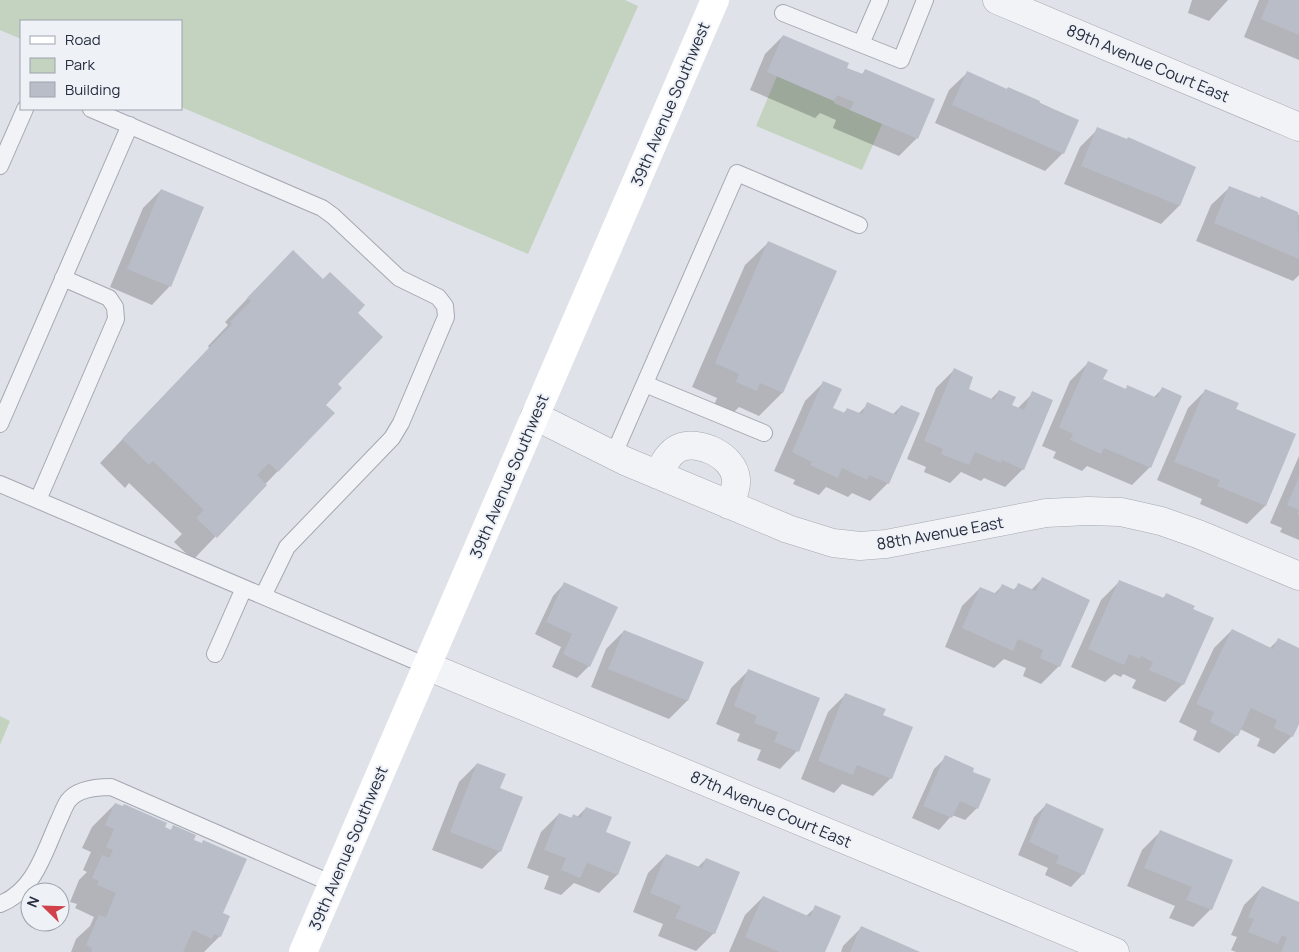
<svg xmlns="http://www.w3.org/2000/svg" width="1299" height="952" font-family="Manrope,sans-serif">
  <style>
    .green { fill: #c3d3c0 }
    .shadow { fill: #0003 }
    .building { fill: #b9bdc8 }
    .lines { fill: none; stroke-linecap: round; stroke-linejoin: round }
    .service-casing { stroke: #a4a8b2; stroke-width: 18 }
    .minor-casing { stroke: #a4a8b2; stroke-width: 29 }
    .service { stroke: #f2f3f7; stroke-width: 16 }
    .minor { stroke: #f2f3f7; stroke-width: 28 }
    .secondary { stroke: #fff; stroke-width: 28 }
    .labels { text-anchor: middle; stroke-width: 4; stroke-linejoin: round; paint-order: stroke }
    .street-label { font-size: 16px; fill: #272e40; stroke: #eef1f6 }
  </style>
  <rect width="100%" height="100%" fill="#dfe2e8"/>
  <path class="green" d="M0 0H625L638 6 528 254 181 107V21H21V39L0 30Z
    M777 76 834 101V103L882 124 862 170 756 126Z
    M0 716 10 721 0 745Z"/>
  <path class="shadow" d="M1192 0H1228L1209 21 1188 13Z
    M1259 0H1299V60L1244 37Z
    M783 36 845 68 861 75 865 71 917 138 899 156 833 128 836 120 820 113 815 118 750 90 765 54Z
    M967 73 1006 90 1008 88 1077 120 1063 153 1045 171 935 123 949 90Z
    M1098 129 1194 168 1179 206 1161 224 1064 184 1080 147Z
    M1229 188 1299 215V275L1293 281 1196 241 1211 205Z
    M161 190 202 208 169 287 152 305 110 287 143 208Z
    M769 242 836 272 782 393 759 416 739 407 733 413 714 405 717 398 692 387 745 265Z
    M270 275 356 313 336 384 324 405 333 413 193 560 174 542 182 534 129 483 125 488 100 463 209 348 208 346 228 325 225 322Z
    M1088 363 1102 380 1124 390 1128 387 1153 398 1162 389 1150 467 1132 485 1087 466 1082 471 1053 458 1056 452 1042 446 1070 381Z
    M954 370 967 389 991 399 999 391 1011 406 1017 409 1033 393 1023 469 1005 487 984 478 981 481 961 472 950 483 924 472 926 467 907 459 936 388Z
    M823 383 832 409 843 414 847 409 858 414 868 404 892 415 901 406 888 483 870 501 852 493 848 497 826 487 819 495 793 484 795 480 774 471 805 401Z
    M1206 390 1235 409 1294 434 1265 506 1247 524 1200 504 1202 499 1157 480 1188 408Z
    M1299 456V540L1280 532 1282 528 1270 523Z
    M1043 578 1059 666 1041 684 1023 676 1026 668 1004 659 994 668 945 647 962 606 980 588 994 594 1002 586 1013 590 1019 585 1031 590Z
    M1119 582 1162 599 1166 595 1183 684 1165 702 1132 688 1136 680 1123 674 1121 677 1114 674 1105 682 1071 667 1101 600Z
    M565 583 589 666 577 678 552 667 561 647 535 634 553 596Z
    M1232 630 1270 648 1278 640 1299 649V721L1292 736 1274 754 1257 746 1260 739 1240 729 1237 735 1219 753 1193 740 1197 731 1179 722 1214 648Z
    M624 631 703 663 687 701 669 719 591 687 606 649Z
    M749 670 797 751 780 769 757 760 761 750 737 741 740 734 716 724 731 688Z
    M846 694 882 716 891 778 873 796 842 784 834 793 801 779 828 712Z
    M946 757 977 808 965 820 952 815 939 830 912 818 934 769Z
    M477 764 498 789 500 851 482 869 432 850 459 782Z
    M115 804 170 831 174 827 193 840 222 914 220 936 204 952H71L76 939 90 926 94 917 75 908 77 904 70 902 79 880 87 872 83 870 91 852 82 848 92 827Z
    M1046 805 1083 874 1071 887 1045 875 1048 868 1018 855 1034 817Z
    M586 808 604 833 629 843 617 875 599 893 574 883 561 895 544 889 549 876 527 868 541 832 559 814 570 819 573 816 577 817Z
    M1160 832 1211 909 1193 927 1169 918 1175 906 1127 886 1142 850Z
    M666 855 697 868 706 859 714 933 696 951 658 936 663 924 633 912 648 873Z
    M1262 887 1299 903V952H1236L1231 950 1237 937 1231 935 1244 905Z
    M763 897 806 916 816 907 824 952H729L745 915Z
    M861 928 917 952H841L843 946Z"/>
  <path class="building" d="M1269 0H1299V35L1261 19Z
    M783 35 849 63 847 68 863 74 865 69 935 99 918 139 850 110 854 102 837 95 834 101 767 72Z
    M967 71 1007 89 1008 87 1040 101 1039 103 1079 120 1064 154 952 105Z
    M1097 127 1127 139 1128 137 1196 167 1180 206 1081 166Z
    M1229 186 1260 198 1261 196 1298 212 1299 259 1214 223Z
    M161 189 204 207 171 287 127 269Z
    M768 241 837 271 783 393 760 383 757 391 736 382 739 374 715 363Z
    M293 250 323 279 330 272 365 305 358 313 383 337 338 384 342 388 326 405 335 413 278 472 269 463 257 475 267 485 217 538 196 518 204 510 153 461 149 465 122 439 232 324 230 322 251 301 247 298Z
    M1088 361 1108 370 1103 379 1126 389 1127 385 1157 398 1162 387 1182 396 1151 468 1104 448 1101 454 1070 440 1073 434 1059 427Z
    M954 368 973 377 969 389 994 400 999 390 1016 397 1012 405 1024 410 1032 391 1053 400 1024 470 1002 460 1001 463 975 452 969 465 941 454 943 449 924 441Z
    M823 381 842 389 833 408 845 413 847 408 862 414 867 402 896 415 901 405 920 413 889 484 869 475 867 480 842 468 838 478 810 465 812 462 792 452Z
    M1205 389 1239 403 1236 409 1296 434 1266 506 1217 486 1220 480 1174 462Z
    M1299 477V515L1297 514 1299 510 1287 505Z
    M1042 577 1090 600 1060 667 1040 658 1043 650 1018 639 1013 651 962 628 980 587 997 594 1002 584 1015 590 1018 583 1036 591Z
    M1119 580 1164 598 1166 593 1195 606 1193 609 1214 618 1184 685 1149 670 1153 662 1141 656 1140 659 1129 654 1124 665 1088 649Z
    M564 582 618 607 590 667 563 654 572 634 546 622Z
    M1232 629 1273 649 1278 638 1299 648V724L1293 737 1274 728 1277 720 1251 708 1238 736 1210 722 1214 712 1196 704Z
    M624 630 704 662 688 701 608 669Z
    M748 669 820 698 799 752 774 742 778 732 754 723 757 716 734 706Z
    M845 693 886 709 883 715 913 727 892 779 857 765 853 775 818 761Z
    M945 755 974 768 973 772 991 779 978 809 960 801 952 818 923 806Z
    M477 763 506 774 500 788 523 797 501 852 450 832Z
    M115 803 123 806 124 804 167 823 165 827 171 830 173 825 196 835 194 840 202 843 203 840 247 859 223 913 230 916 221 937 214 934 212 939 193 930 183 952H91L92 948 86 945 99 915 106 917 116 893 97 885 99 881 92 878 102 855 109 858 113 850 106 847 114 829 105 825Z
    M1046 803 1104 829 1084 875 1056 863 1059 856 1029 842Z
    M586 807 612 817 606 832 631 842 618 875 587 863 580 878 561 870 566 858 544 850 559 813 572 818 573 814 581 818Z
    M1160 830 1233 860 1212 910 1186 900 1192 887 1144 868Z
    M666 854 702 868 706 858 740 872 715 934 675 918 681 906 650 893Z
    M1262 886 1299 902V952H1281L1287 938 1282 935 1278 944 1248 932 1254 919 1248 917Z
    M763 896 810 917 815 905 841 916 825 952H779L745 937Z
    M861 926 920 952H850Z"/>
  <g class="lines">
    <defs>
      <path id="service" d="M783 13 901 60 925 0
        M861 44 880 0
        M91 109 322 208 333 216 399 278 438 297 445 306 446 317 401 423 392 438 287 547 263 596
        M0 166 25 109
        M645 384 764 433
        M0 424 130 125
        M613 456 737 173 859 225
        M0 484 427 666
        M38 500 116 319 115 307 109 298 63 278
        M215 654 244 588
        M0 904C34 891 44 853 58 822 61 816 64 807 68 801 77 789 97 787 111 787L333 884"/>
      <path id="minor" d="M997 0 1299 127
        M535 416 625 461 788 529 833 543 860 546 886 544 1046 513 1088 511 1121 512 1161 521 1198 534 1299 576
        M658 475C663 465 668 453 679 448 699 439 734 456 736 479 737 488 732 497 729 505
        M427 666 1115 952"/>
    </defs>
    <use href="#service" class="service-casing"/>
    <use href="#minor" class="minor-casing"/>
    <use href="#service" class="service"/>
    <use href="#minor" class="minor"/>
    <path class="secondary" d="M303 952 715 0"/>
  </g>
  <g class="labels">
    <g class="street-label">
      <text transform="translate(1148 63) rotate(23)" y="6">89th Avenue Court East</text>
      <text transform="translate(670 104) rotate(-67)" y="6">39th Avenue Southwest</text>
      <text transform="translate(509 476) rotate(-67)" y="6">39th Avenue Southwest</text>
      <text transform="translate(940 533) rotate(-10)" y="6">88th Avenue East</text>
      <text transform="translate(771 809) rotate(23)" y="6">87th Avenue Court East</text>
      <text transform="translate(348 848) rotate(-67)" y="6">39th Avenue Southwest</text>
    </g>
  </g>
  <rect x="20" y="20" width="162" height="90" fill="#eef1f6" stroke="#9ea3ad"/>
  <rect x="30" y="36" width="25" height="8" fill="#ffffff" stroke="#9ea3ad"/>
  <text x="65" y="45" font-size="15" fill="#272e40">Road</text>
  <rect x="30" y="58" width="25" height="15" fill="#c3d3c0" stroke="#9ea3ad"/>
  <text x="65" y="70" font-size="15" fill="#272e40">Park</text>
  <rect x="30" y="82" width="25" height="15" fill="#b9bdc8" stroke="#9ea3ad"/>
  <text x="65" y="95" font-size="15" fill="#272e40">Building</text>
  <g transform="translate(45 907) rotate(293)"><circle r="24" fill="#eef1f6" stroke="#9ea3ad"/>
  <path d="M0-4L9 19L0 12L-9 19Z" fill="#d0414a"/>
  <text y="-8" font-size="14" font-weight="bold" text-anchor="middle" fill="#272e40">N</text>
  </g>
</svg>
